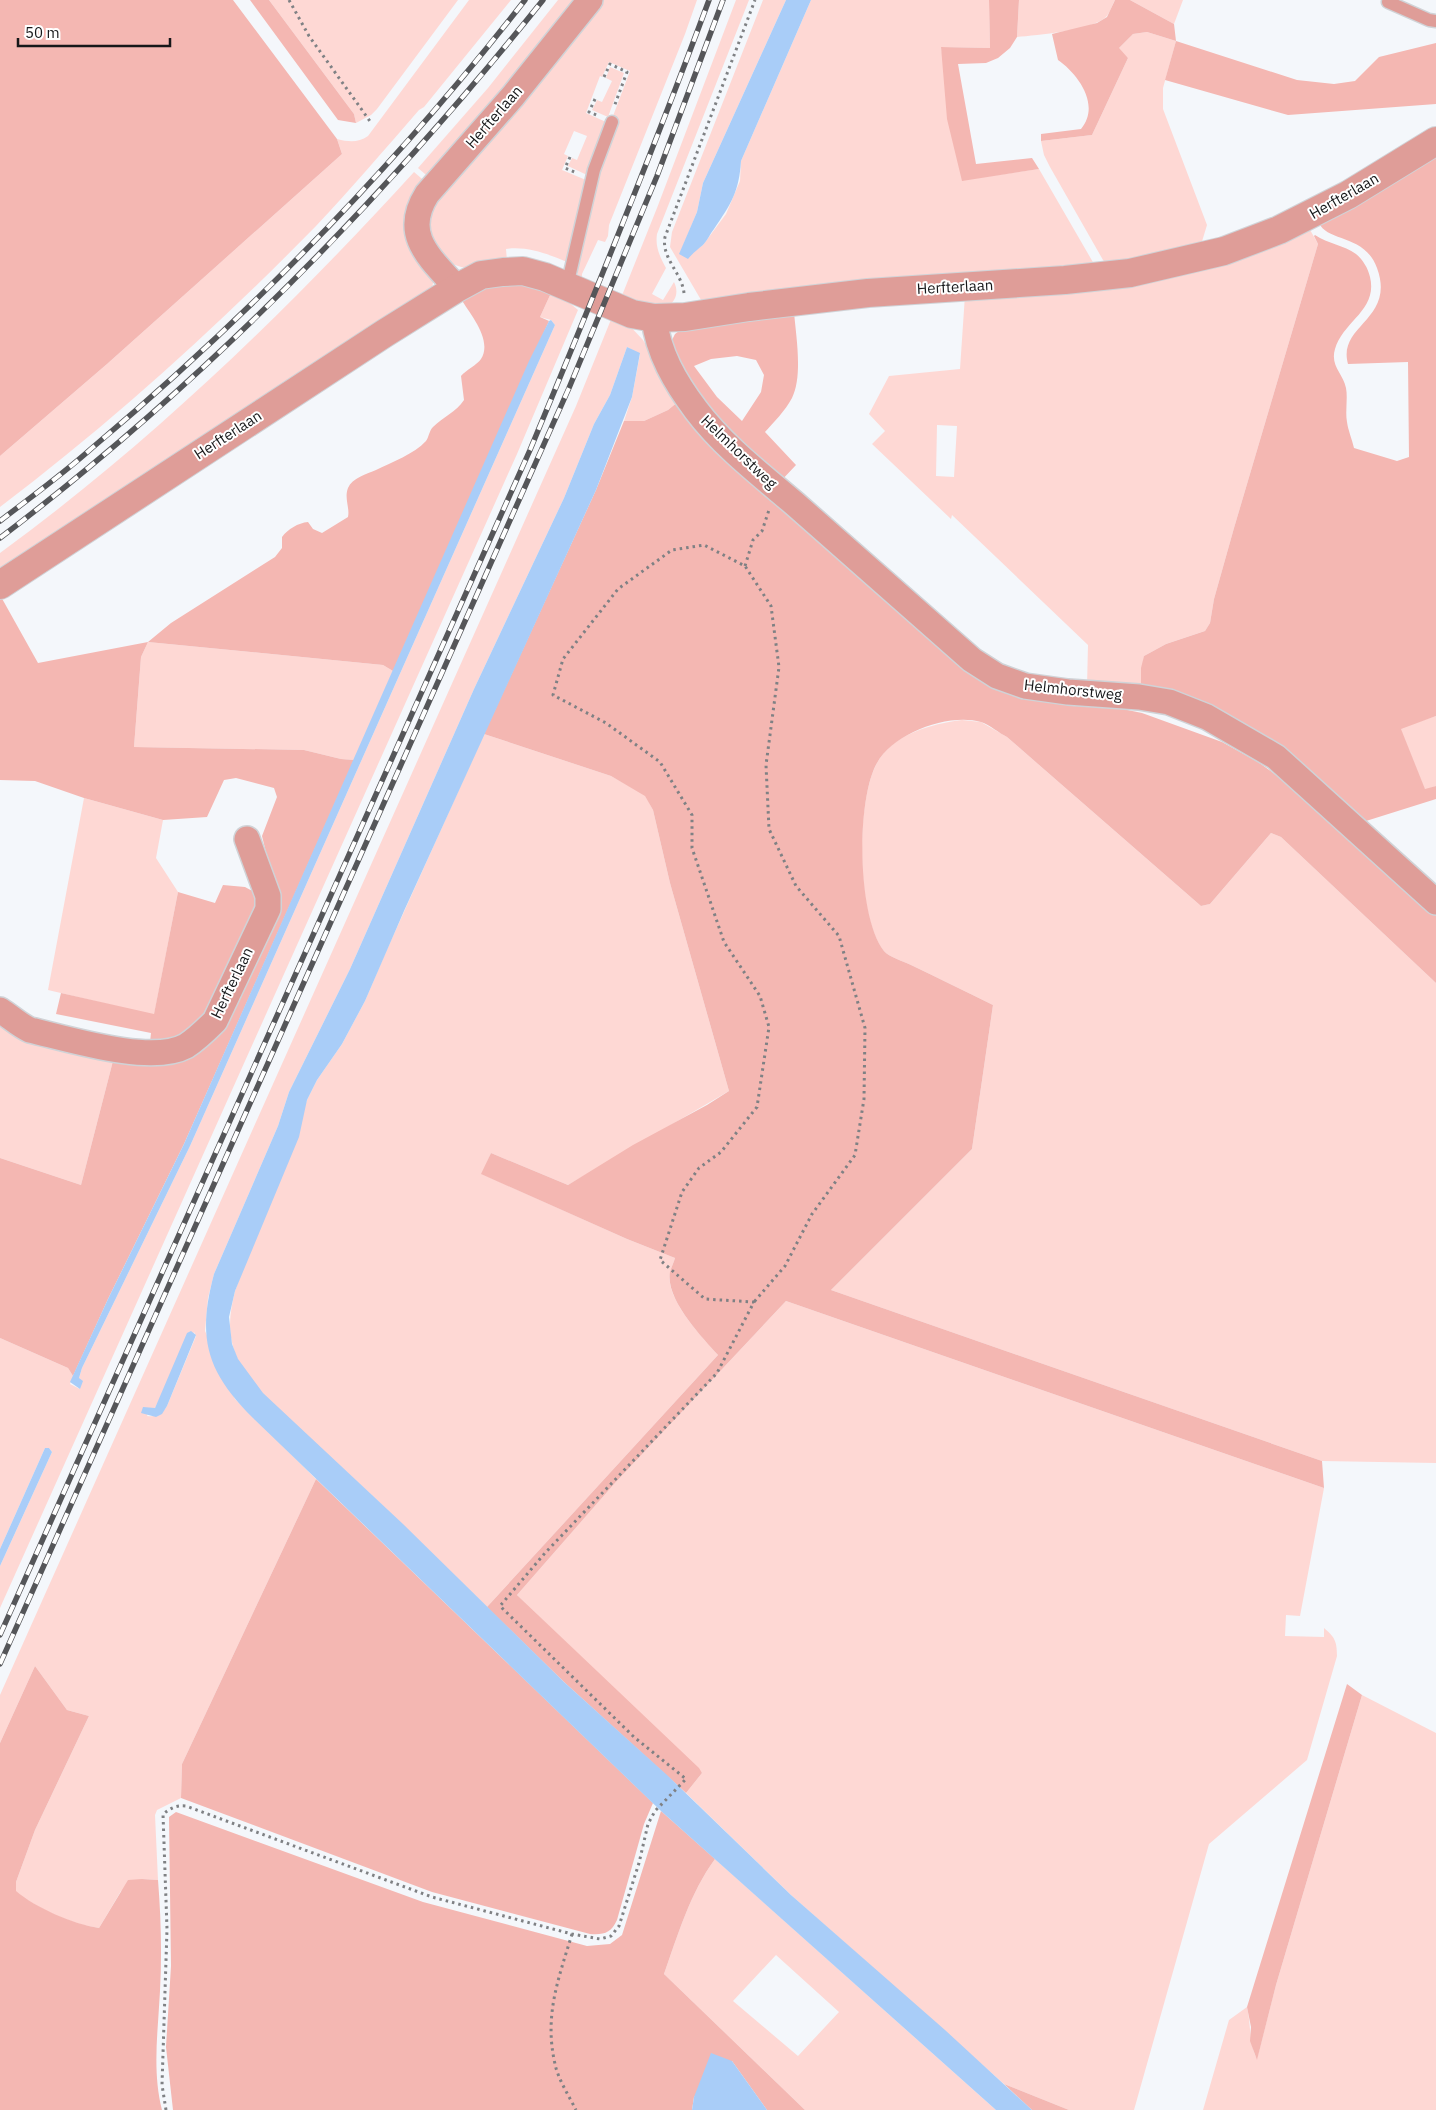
<svg xmlns="http://www.w3.org/2000/svg" width="1436" height="2110" font-family="'IBM Plex Sans',sans-serif">
  <style>
    .green { fill: #fed8d4; fill-rule: evenodd }
    .forest { fill: #f4b7b2; fill-rule: evenodd }
    .water { fill: #a9cdf8 }
    .lines { fill: none; stroke-linecap: round; stroke-linejoin: round }
    .service-casing { stroke: #d0d3d7; stroke-width: 15 }
    .minor-casing { stroke: #d0d3d7; stroke-width: 28 }
    .tertiary-casing { stroke: #d0d3d7; stroke-width: 30 }
    .path { stroke: #7f8184; stroke-width: 3; stroke-dasharray: 2.5 4; stroke-linecap: butt }
    .service { stroke: #df9d98; stroke-width: 12 }
    .minor { stroke: #df9d98; stroke-width: 25 }
    .tertiary { stroke: #df9d98; stroke-width: 28 }
    .rail-casing { stroke: #555659; stroke-width: 5.5 }
    .rail { stroke: #fff; stroke-width: 4; stroke-dasharray: 11; stroke-linecap: butt }
    .labels { text-anchor: middle; stroke-width: 4; stroke-linejoin: round; paint-order: stroke }
    .street-label { font-size: 15px; fill: #161719; stroke: #fff }
  </style>
  <rect width="100%" height="100%" fill="#f4f7fb"/>
  <path class="green" d="M269 0H458L377 109 371 115 356 123 354 114Z
    M469 0H511L424 107 419 110C385 149 351 189 316 226 217 327 112 422 0 507V456L107 364 342 154 337 139C349 142 358 143 368 136Z
    M558 0H583L432 180 418 168 488 88Z
    M599 0H697L685 34 609 225 608 236 605 242 598 240 582 274V282L578 280 577 265 598 172 618 119 613 116 630 71 609 62 602 77 600 76 586 113 606 122 587 175 568 166 572 158 577 160 587 136 574 131 564 154 568 156 562 170 586 180 567 262C548 254 527 246 506 249L507 261C486 266 465 274 446 260 438 254 432 239 427 230L434 195Z
    M736 0H749L657 234C655 247 660 257 666 268L652 294 663 300 674 282C679 292 676 301 667 307L621 298 657 208Z
    M763 0H786L703 183 697 212 680 253 694 251 703 245 726 214 740 181 741 161 811 0H989L990 48 941 47 963 180 1039 169 1094 264 704 305 670 247 672 232Z
    M1019 0H1115C1112 5 1110 13 1106 17 1091 31 1037 35 1017 37Z
    M1130 0H1183L1174 24Z
    M1147 32 1176 41 1163 88V109L1207 225 1200 248 1109 267 1103 260 1050 167 1044 155 1041 141 1092 135 1128 58 1118 49 1133 34Z
    M610 67 624 73 608 117 592 110 597 100 602 102 612 81 606 78Z
    M414 172 428 184 416 198 434 278 431 293 0 576V553C152 442 288 310 414 172Z
    M1309 228 1318 244 1234 528 1214 599 1210 623 1205 631 1166 644 1144 656 1141 689 1087 686 1088 645 952 515 951 519 872 444 885 431 869 414 889 376 960 369 965 295ZM937 425 957 426 954 477 936 476Z
    M551 293 564 298 578 310 517 454 0 1608V1566L52 1452 49 1448H45L0 1549V1338L68 1368 73 1376 70 1384 80 1389 79 1378 82 1368 190 1146 555 325 551 320 540 317Z
    M612 317 628 324 643 340 679 401 668 410 644 421H624L632 397 640 354 627 347 610 395 594 424 564 498 474 689 350 969 289 1092 278 1126 214 1274 208 1298 205 1331 235 1399 316 1479 182 1764 181 1798 157 1810 155 1815 158 1880 142 1879 121 1891 99 1928C71 1924 38 1909 16 1892V1882L35 1830 89 1716 67 1710 35 1666 0 1743V1695L576 406ZM194 1332 196 1336 167 1406C161 1415 157 1417 147 1416L150 1409 155 1408Z
    M148 642 383 665 393 671 354 760 341 759 304 750 134 747 141 657Z
    M1436 716V786L1425 790 1400 728Z
    M962 720 981 722 1007 737 1201 906 1210 904 1271 833 1281 837 1436 983V1463L1322 1461 831 1290 972 1149 993 1005C965 991 938 978 911 965 903 961 889 957 884 951 856 917 856 800 877 763 893 734 931 724 962 720Z
    M484 734 611 776 645 795 653 810 670 883 729 1091 568 1185 491 1153 482 1174 627 1239 675 1258C674 1262 671 1268 670 1273 665 1299 702 1337 718 1355L487 1607C442 1563 397 1518 350 1475 319 1446 254 1396 237 1358 227 1333 229 1316 235 1291L307 1100 317 1080 342 1044 365 1001 385 954Z
    M84 798 163 820 156 858 178 892 154 1015 48 990Z
    M0 1022 114 1057 81 1185 0 1158Z
    M786 1301 1324 1488 1300 1616 1286 1615 1285 1636 1324 1637V1628C1335 1637 1337 1642 1337 1656L1307 1760 1209 1844 1134 2110H1069L1004 2084 791 1895 686 1793 702 1773 517 1595 615 1483Z
    M1362 1695 1436 1733V2110H1203L1229 2020 1247 2007C1251 2024 1249 2044 1257 2059L1276 1985Z
    M715 1859 996 2110H805L664 1974C678 1935 690 1893 715 1859ZM776 1955 839 2012 798 2056 733 2001Z"/>
  <path class="forest" d="M0 0H233L337 139 342 154 107 364 0 456Z
    M250 0H269L354 114 356 123 338 120Z
    M989 0H1019L1017 37 1010 48 998 58 986 63 958 64 976 164 1032 158 1039 169 962 181 947 119 941 47 990 48Z
    M1115 0H1130L1174 24 1176 41 1297 80 1334 84 1355 81 1379 57 1436 43V104L1288 115 1165 80 1176 41 1147 32 1133 34 1119 48 1128 58 1092 135 1041 141V134L1081 129C1101 105 1078 74 1058 60L1052 34 1097 23 1107 17Z
    M1436 154V716L1401 729 1425 789 1436 786V799L1366 821 1312 776 1141 689V668L1144 656 1166 644 1205 631 1210 623 1214 599 1234 528 1318 244 1314 236 1315 235C1328 244 1344 245 1356 254 1363 260 1368 268 1370 277 1378 310 1343 321 1335 349 1330 366 1343 373 1346 388 1348 399 1345 411 1347 422 1348 430 1352 439 1354 448L1397 461 1409 457 1408 362 1348 364C1337 325 1396 320 1377 268 1365 234 1327 242 1319 223Z
    M516 284 551 293 540 317 549 321 393 671 383 665 148 642 141 657 134 747 304 750 341 759 354 760 184 1144 108 1299 73 1376 68 1368 0 1338V1158L81 1185 114 1057 194 1049 277 897 262 836 277 797 274 788 236 778 224 780 207 817 163 820 84 798 35 781 0 780V595L38 663 148 642 171 623 275 557 282 548V537C288 529 298 523 308 522L313 529 322 533 348 517C350 508 344 498 348 488 352 478 367 474 376 470 392 462 414 454 426 441 429 437 429 431 433 427 443 417 456 412 464 400L461 376C466 370 477 365 481 359 493 340 470 314 461 299L488 285Z
    M794 312C796 336 803 376 792 398 785 411 774 422 765 432L796 465 779 483 726 436 679 370 671 342 675 334 683 328ZM737 356 756 360 764 375 761 392 742 421 717 397 694 366 711 359Z
    M679 401 948 650 1103 705 1142 713 1222 742 1258 762 1283 780 1436 912V983L1281 837 1271 833 1210 904 1201 906 1007 737C999 733 990 725 981 722 948 713 894 733 877 763 856 800 857 917 884 951 889 957 903 961 911 965 938 978 965 991 993 1005L972 1149 831 1290 1322 1461 1324 1488 786 1301 615 1483 517 1595 699 1768 702 1773 686 1793 564 1682 487 1607 718 1355C702 1337 665 1299 670 1272 671 1268 674 1262 675 1258L627 1239 481 1174 491 1153 568 1185 633 1145 707 1105 729 1091 670 883 653 810 645 796 611 776 484 734 596 490 624 421H644L668 410Z
    M223 885 245 887 256 893 260 907 208 1020 188 1037 150 1042 151 1033 56 1014 61 993 154 1014 178 892 215 903Z
    M316 1479 653 1803 644 1824 617 1920C611 1933 604 1935 590 1934L432 1892 181 1798 182 1764Z
    M35 1666 67 1710 89 1716 35 1830 16 1882V1891C36 1908 73 1924 99 1928L128 1880 142 1879 158 1880C161 1917 162 1954 160 1991 158 2031 152 2071 162 2110H0V1743Z
    M1347 1684 1362 1695 1276 1985 1257 2060 1250 2041 1251 2027 1247 2007Z
    M661 1811 715 1859C690 1893 678 1935 664 1974L805 2110H767L732 2061 694 2097 692 2110H173L166 2047 171 1966 169 1817 176 1812 423 1902 587 1946 610 1944 622 1935Z
    M1004 2084 1069 2110H1032Z"/>
  <path class="water" d="M786 0H811L741 161C739 192 731 204 714 229 710 234 707 241 703 245 697 250 693 253 688 259L679 254 697 212 703 183Z
    M551 320 555 325 190 1146 82 1368 79 1378 83 1381 80 1389 70 1382 108 1299 184 1144 529 361 549 321Z
    M627 347 640 353 632 397 596 490 404 911 365 1001 342 1044 317 1080 307 1100 299 1137 235 1291 229 1317 232 1344 238 1359 263 1393 403 1524 564 1682 667 1775 791 1895 945 2030 1032 2110H996L661 1811 253 1418C206 1371 197 1338 214 1274L278 1126 289 1092 350 969 474 689 564 498 594 424 610 395Z
    M191 1331 196 1335 167 1406 162 1414 156 1417 141 1413 143 1407 155 1408 187 1333Z
    M45 1448H49L52 1452 0 1566V1549Z
    M711 2053 732 2061 767 2110H692L694 2097Z"/>
  <g class="lines">
    <defs>
      <path id="service" d="M1388 2 1429 20 1436 21
        M567 286 594 170 612 122"/>
      <path id="minor" d="M457 288C430 258 401 235 427 194L513 96 590 0
        M654 318C658 353 675 382 696 410 723 446 761 475 795 504 854 556 913 608 972 660L997 676 1025 686 1068 692 1139 697 1169 702 1207 717 1276 757 1436 902
        M0 1010C11 1017 19 1025 30 1030 69 1039 151 1065 186 1046 197 1039 206 1030 215 1021L268 909V896L247 839"/>
      <path id="tertiary" d="M0 585 385 333 457 288 481 275 503 272 523 271 545 277 632 314 654 318 685 317 749 307 868 293 1065 280 1130 273 1224 251 1279 230 1348 195 1436 141"/>
    </defs>
    <use href="#service" class="service-casing"/>
    <use href="#minor" class="minor-casing"/>
    <use href="#tertiary" class="tertiary-casing"/>
    <path class="path" d="M289 0 309 36 372 124
      M604 77 610 64 627 72 614 107
      M595 99 589 112 599 116
      M570 157 565 168 577 173
      M684 293C682 273 661 258 665 237L755 0
      M745 566 753 540 762 531 769 510
      M572 1934C558 1980 544 2016 555 2064 558 2079 569 2096 576 2110
      M166 2110 162 2085 167 1929 163 1814C171 1808 176 1805 186 1806L432 1897 572 1934 600 1939 611 1936 619 1926 639 1863 648 1824 655 1811 686 1779 634 1737 500 1606 545 1553 717 1373 754 1302 705 1299 660 1260 682 1192 699 1168 721 1152 757 1107 769 1027 760 996 724 942 692 848V815L660 762 606 723 553 695 563 659 618 589 672 550 704 545 745 566 771 606 779 667 766 765 769 829 796 886 839 936 865 1028 864 1099 855 1155 812 1214 785 1266 754 1302"/>
    <use href="#service" class="service"/>
    <use href="#minor" class="minor"/>
    <use href="#tertiary" class="tertiary"/>
    <defs>
      <path id="rail" d="M0 521C31 497 63 474 92 448 251 314 397 164 525 0
        M0 538C205 382 382 201 543 0
        M0 1635 530 450C592 301 653 151 709 0
        M0 1664 569 388 657 176 723 0"/>
    </defs>
    <use href="#rail" class="rail-casing"/>
    <use href="#rail" class="rail"/>
  </g>
  <g class="labels">
    <g class="street-label">
      <text transform="translate(494 117) rotate(-49)" y="5">Herfterlaan</text>
      <text transform="translate(1344 196) rotate(-30)" y="5">Herfterlaan</text>
      <text transform="translate(955 287) rotate(-3)" y="5">Herfterlaan</text>
      <text transform="translate(228 435) rotate(-33)" y="5">Herfterlaan</text>
      <text transform="translate(739 452) rotate(44)" y="5">Helmhorstweg</text>
      <text transform="translate(1073 690) rotate(6)" y="5">Helmhorstweg</text>
      <text transform="translate(232 983) rotate(-64)" y="5">Herfterlaan</text>
    </g>
  </g>
  <path d="M18 38v8h152v-8" fill="none" stroke="#161719" stroke-width="2.5"/>
  <text x="25" y="38" font-size="15" fill="#161719" stroke="#ffffff" stroke-width="4" paint-order="stroke">50 m</text>
</svg>
